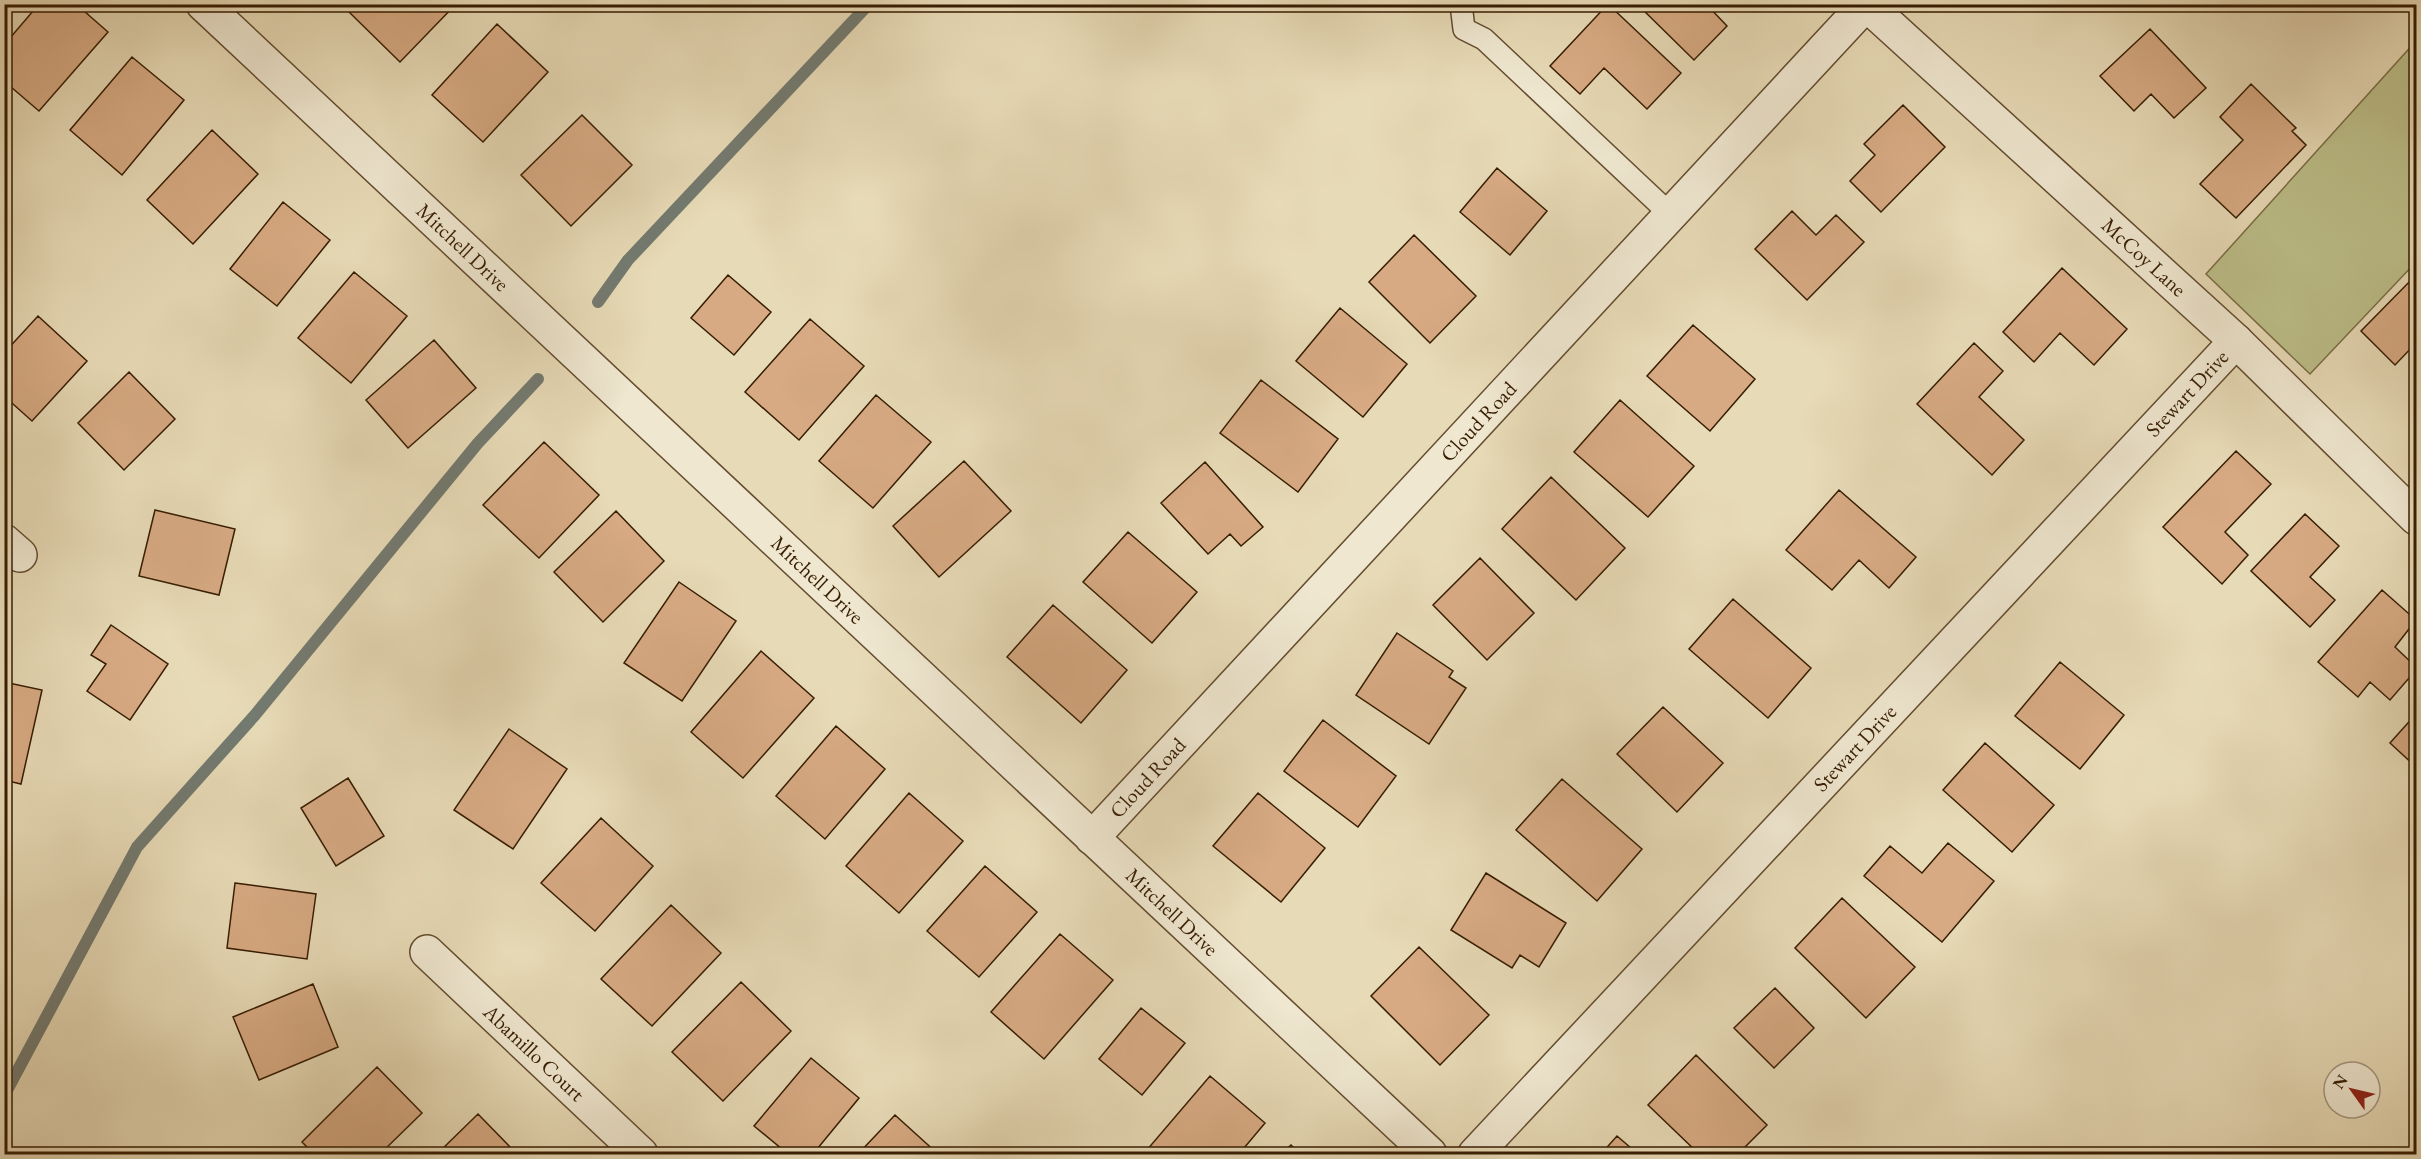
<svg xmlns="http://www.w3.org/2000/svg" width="2421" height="1159" font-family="'EB Garamond',serif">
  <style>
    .green { fill: #bcbe89; stroke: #7a6e46; stroke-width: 1.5 }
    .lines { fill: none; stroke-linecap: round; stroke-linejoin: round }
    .stream { stroke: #737a70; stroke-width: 12 }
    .building { fill: #d7aa83; stroke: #371d02; stroke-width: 1.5 }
    .lane-casing { stroke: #634c2f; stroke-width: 24 }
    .street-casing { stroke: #634c2f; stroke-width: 36 }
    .lane { stroke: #efe7d0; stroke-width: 21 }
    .street { stroke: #efe7d0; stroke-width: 33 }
    .labels { text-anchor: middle; stroke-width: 5; stroke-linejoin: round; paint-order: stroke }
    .street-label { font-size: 21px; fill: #371d02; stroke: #efe7d0 }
  </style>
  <rect width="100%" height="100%" fill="#e7dab6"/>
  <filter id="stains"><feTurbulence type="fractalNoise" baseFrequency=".00333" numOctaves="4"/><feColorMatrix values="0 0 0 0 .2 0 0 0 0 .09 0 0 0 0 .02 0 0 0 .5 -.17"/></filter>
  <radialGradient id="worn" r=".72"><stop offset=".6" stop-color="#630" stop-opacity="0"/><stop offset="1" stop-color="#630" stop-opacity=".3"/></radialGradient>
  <path class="green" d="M2416 41V262L2310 374 2206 274Z"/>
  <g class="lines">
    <path class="stream" d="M598 302 628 260 869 4
      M4 1096 137 847 255 715 478 443 538 379"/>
  </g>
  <path class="building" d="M39 4H76L108 32 39 111 4 81V45Z
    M356 4H456L400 62 349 12Z
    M1608 4 1681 73 1647 109 1604 68 1580 94 1550 66Z
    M1637 4H1706L1727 26 1694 60Z
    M497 24 548 72 483 142 432 95Z
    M2150 29 2206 88 2174 118 2151 94 2134 111 2100 76Z
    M132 57 184 100 122 175 70 130Z
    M2251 84 2296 128 2292 131 2306 145 2236 218 2200 184 2243 140 2220 117Z
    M1903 105 1945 147 1881 212 1850 181 1875 155 1864 144Z
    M582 115 632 165 571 226 521 175Z
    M212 130 258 174 193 244 147 200Z
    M1497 168 1547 211 1510 255 1460 212Z
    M283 202 330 240 277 306 230 269Z
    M1792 211 1816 235 1836 215 1864 242 1807 300 1755 249Z
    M1414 235 1476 296 1430 343 1369 282Z
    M2062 268 2127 329 2094 365 2060 333 2034 362 2003 332Z
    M354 272 407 316 351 383 298 338Z
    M728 275 771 312 734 355 691 318Z
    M2416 275V343L2395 365 2361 331Z
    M1340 308 1407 364 1363 417 1296 361Z
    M38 316 87 361 32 421 4 396V353Z
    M810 319 864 366 799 440 745 392Z
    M1693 325 1755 379 1710 431 1647 376Z
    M434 340 476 388 408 448 366 400Z
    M1974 343 2003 371 1979 397 2024 440 1992 475 1917 404Z
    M129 372 175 419 124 470 78 423Z
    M1261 380 1338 439 1298 492 1220 433Z
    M876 395 931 442 873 508 819 461Z
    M1620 400 1694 466 1648 517 1574 452Z
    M544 442 599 495 539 558 483 505Z
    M2236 451 2271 484 2225 532 2248 555 2222 584 2163 527Z
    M964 461 1011 511 939 577 893 526Z
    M1205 462 1263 527 1241 546 1230 534 1208 554 1161 503Z
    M1551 477 1625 548 1576 600 1502 529Z
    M1839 490 1916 557 1889 588 1859 560 1832 590 1786 550Z
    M155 510 235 529 219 595 139 576Z
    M616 511 664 561 603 622 554 572Z
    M2305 514 2339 546 2310 577 2335 600 2310 627 2251 571Z
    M1128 532 1197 592 1152 643 1083 582Z
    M1480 558 1534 613 1487 660 1433 605Z
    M679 582 736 621 682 701 624 663Z
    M2382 590 2416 620 2395 647 2416 667V670L2390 700 2370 682 2358 697 2318 662Z
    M1733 599 1811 668 1768 718 1689 649Z
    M1053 605 1127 670 1081 723 1007 657Z
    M111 625 168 664 130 720 87 691 106 664 91 655Z
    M1397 633 1453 671 1449 677 1466 688 1429 744 1356 695Z
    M761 651 814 698 743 778 691 732Z
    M2060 662 2124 715 2080 769 2015 716Z
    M4 682 42 690 21 784 4 780Z
    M1663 707 1723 763 1677 812 1617 754Z
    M2416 714V767L2390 743Z
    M1323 720 1396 776 1358 827 1284 771Z
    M836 726 885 769 825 839 776 796Z
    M509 729 567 769 513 849 454 810Z
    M1985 743 2054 805 2012 852 1943 790Z
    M348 778 384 836 336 866 301 808Z
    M1562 779 1642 849 1597 901 1516 830Z
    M909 793 963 841 899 913 846 866Z
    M1258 793 1325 848 1281 902 1213 846Z
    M601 818 653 866 595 931 541 883Z
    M1948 843 1994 881 1942 942 1864 876 1890 846 1922 873Z
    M985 866 1037 912 979 977 927 931Z
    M1486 873 1566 923 1539 967 1520 955 1512 968 1451 930Z
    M235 883 316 894 307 959 227 948Z
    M1842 898 1915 967 1866 1018 1795 948Z
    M671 905 721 953 652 1026 601 979Z
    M1060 934 1113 980 1044 1059 991 1012Z
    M1419 947 1489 1015 1440 1065 1371 996Z
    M741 982 791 1031 723 1101 672 1052Z
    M313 984 338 1047 259 1080 233 1017Z
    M1775 988 1814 1028 1774 1068 1734 1028Z
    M1141 1008 1185 1043 1142 1095 1099 1059Z
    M1696 1055 1767 1125 1738 1154H1699L1648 1105Z
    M811 1058 859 1098 813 1154H788L754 1126Z
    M377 1067 422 1113 380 1154H314L302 1142Z
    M1210 1076 1265 1123 1239 1154H1151L1146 1151Z
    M478 1114 517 1154H437Z
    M895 1115 938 1154H858Z
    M1617 1136 1638 1154H1601Z
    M1291 1145 1300 1154H1281Z"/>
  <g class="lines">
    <defs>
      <path id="lane" d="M1461 4 1464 29 1484 39 1671 215"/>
      <g id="street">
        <path id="s1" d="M203 4 1430 1154"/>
        <path id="s2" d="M1866 4 2236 341 2416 518"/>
        <path d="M4 541 20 555"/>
        <path id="s3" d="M1092 838 1866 4"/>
        <path id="s4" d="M427 952 641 1154"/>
        <path id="s5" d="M1475 1154 2236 341"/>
      </g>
    </defs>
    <use href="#lane" class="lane-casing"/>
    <use href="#street" class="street-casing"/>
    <use href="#lane" class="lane"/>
    <use href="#street" class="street"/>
  </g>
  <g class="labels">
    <g class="street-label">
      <text dy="7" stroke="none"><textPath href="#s1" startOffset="356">Mitchell Drive</textPath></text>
      <text dy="7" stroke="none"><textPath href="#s2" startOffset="376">McCoy Lane</textPath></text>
      <text dy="7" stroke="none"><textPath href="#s5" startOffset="1042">Stewart Drive</textPath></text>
      <text dy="7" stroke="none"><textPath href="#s3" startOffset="568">Cloud Road</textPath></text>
      <text dy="7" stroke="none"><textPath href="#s1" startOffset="842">Mitchell Drive</textPath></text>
      <text dy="7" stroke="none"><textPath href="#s5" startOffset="556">Stewart Drive</textPath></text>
      <text dy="7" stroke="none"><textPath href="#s3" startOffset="82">Cloud Road</textPath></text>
      <text dy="7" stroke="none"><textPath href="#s1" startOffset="1328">Mitchell Drive</textPath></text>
      <text dy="7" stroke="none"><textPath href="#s4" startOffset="147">Abamillo Court</textPath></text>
    </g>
  </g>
  <rect width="2421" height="1159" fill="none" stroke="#e7dab6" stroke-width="24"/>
  <rect x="6" y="6" width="2409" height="1147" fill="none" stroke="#371d02" stroke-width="3"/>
  <rect x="12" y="12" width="2397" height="1135" fill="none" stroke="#371d02" stroke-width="1.5"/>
  <g transform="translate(2352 1090) rotate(304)"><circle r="28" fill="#efe7d0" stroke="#a5967e" stroke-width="1.5"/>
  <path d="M0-4.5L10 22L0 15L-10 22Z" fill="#8f2418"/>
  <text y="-9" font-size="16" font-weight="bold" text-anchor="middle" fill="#371d02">N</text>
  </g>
  <rect width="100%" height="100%" filter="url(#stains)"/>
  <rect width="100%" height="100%" fill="url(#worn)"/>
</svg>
